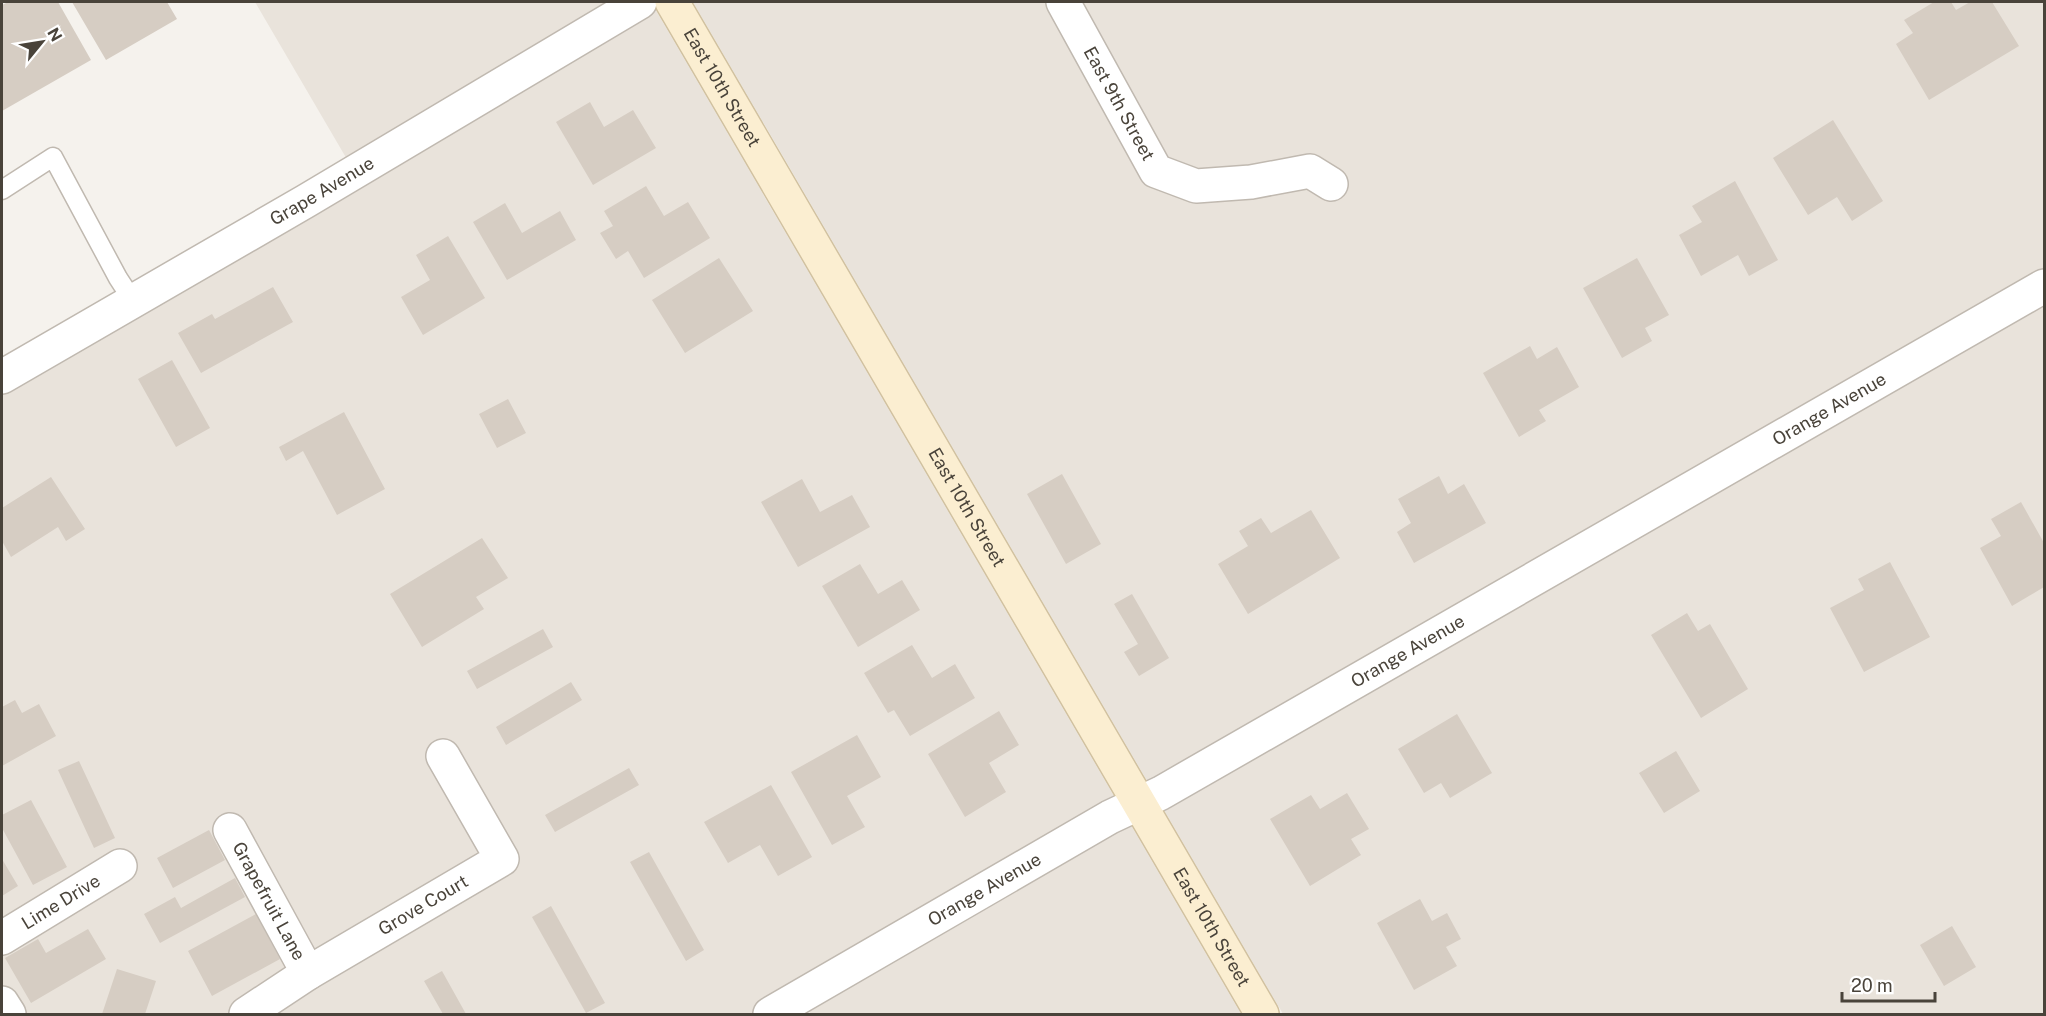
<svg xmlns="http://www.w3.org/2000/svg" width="2046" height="1016" font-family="'Public Sans',sans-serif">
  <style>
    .residential { fill: #e9e3db }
    .building { fill: #d6cdc3 }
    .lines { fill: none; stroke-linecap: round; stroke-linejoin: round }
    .lane-casing { stroke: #c0b9b0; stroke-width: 21 }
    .street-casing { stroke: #c0b9b0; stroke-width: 36 }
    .secondary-casing { stroke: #d1c1a0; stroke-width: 36 }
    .lane { stroke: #fff; stroke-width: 18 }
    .street { stroke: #fff; stroke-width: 33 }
    .secondary { stroke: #fbeed1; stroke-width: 33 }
    .labels { text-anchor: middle; stroke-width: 6; stroke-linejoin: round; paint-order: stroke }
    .street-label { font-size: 18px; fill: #49433a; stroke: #fff }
  </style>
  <rect width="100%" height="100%" fill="#f5f2ed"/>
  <path class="residential" d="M255 2H651L1241 1014H811L806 1006 791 1014H2V381L355 173Z
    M693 2H2044V1014H1283Z"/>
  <path class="building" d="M8 2H58L91 60 2 111V5Z
    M72 2H167L177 19 106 60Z
    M1934 2H1951L1956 10 1970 2H1992L2019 46 1929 100 1896 44 1913 33 1904 20Z
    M590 102 604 127 633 110 656 148 593 185 556 122Z
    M1833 120 1883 201 1852 221 1837 197 1808 215 1773 158Z
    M1735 181 1778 260 1749 276 1738 255 1701 276 1679 235 1702 222 1692 206Z
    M646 186 664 216 688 202 710 238 644 278 628 251 616 259 600 233 613 226 604 211Z
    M505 203 522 233 560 211 576 240 507 280 473 222Z
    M448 236 485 298 423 335 401 297 430 280 416 255Z
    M719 258 753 311 685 353 652 300Z
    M1637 258 1669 315 1645 328 1652 341 1622 358 1583 288Z
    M273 287 293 322 201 373 178 333 212 314 215 319Z
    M1530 346 1537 359 1557 347 1579 387 1539 410 1546 421 1519 437 1483 373Z
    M172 360 210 428 176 447 138 379Z
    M508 399 526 433 497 448 479 414Z
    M344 412 385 489 337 515 303 451 286 461 279 447Z
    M1062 474 1101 544 1066 564 1027 494Z
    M1439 476 1448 494 1464 484 1486 523 1414 563 1397 532 1411 523 1398 499Z
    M51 477 85 529 66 541 58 527 11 557 2 541V508Z
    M802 479 820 512 852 495 870 527 798 567 761 502Z
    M2021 502 2044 543V587L2012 606 1980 548 2001 536 1991 519Z
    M1311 510 1340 558 1248 614 1218 564 1248 546 1239 531 1261 518 1271 533Z
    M482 538 508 578 476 597 484 609 422 647 390 594Z
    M1890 562 1930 637 1864 672 1830 608 1864 590 1858 579Z
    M860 564 878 594 902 580 920 610 858 647 822 586Z
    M1132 594 1169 658 1139 676 1124 652 1138 644 1114 604Z
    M1687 613 1698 631 1710 624 1748 689 1701 718 1651 635Z
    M543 629 553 647 477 689 467 671Z
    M912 645 932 678 955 664 975 698 910 736 894 710 888 713 864 673Z
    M571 682 582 700 506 745 496 727Z
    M15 700 22 713 39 704 56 736 2 766V707Z
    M999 711 1019 745 989 763 1006 792 965 817 928 754Z
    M1457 714 1492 773 1450 798 1441 783 1424 793 1398 749Z
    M857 735 881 777 847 796 865 827 832 845 791 772Z
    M1676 751 1700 791 1664 813 1639 773Z
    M79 761 115 838 94 848 58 770Z
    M629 768 639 785 555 832 545 815Z
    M771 785 812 857 778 876 760 845 728 863 704 822Z
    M1347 793 1369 829 1351 839 1361 855 1310 886 1270 819 1311 795 1320 809Z
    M31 800 67 867 33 885 2 828V815Z
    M209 830 225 860 173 888 157 858Z
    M649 852 704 950 686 961 630 862Z
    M2 859 18 886 2 896Z
    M235 878 245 897 160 943 144 914 175 897 181 908Z
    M1420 899 1432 921 1447 913 1461 939 1446 947 1457 966 1414 990 1377 923Z
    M551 906 605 1003 586 1013 532 917Z
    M256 914 280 959 212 996 188 951Z
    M1952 926 1976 967 1944 986 1920 945Z
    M88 929 106 959 31 1003 5 958 38 939 46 953Z
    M117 969 156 981 145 1014H102Z
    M442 971 466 1014H443L424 981Z"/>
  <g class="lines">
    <defs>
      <path id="lane" d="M2 190 53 157 118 278 133 301"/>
      <g id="street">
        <path id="s1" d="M1063 2 1156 171 1196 186 1251 182 1310 171 1331 184"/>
        <path id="s2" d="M2 377 306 201 640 2"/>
        <path id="s3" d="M230 830 308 973"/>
        <path id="s4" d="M2 938 120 866"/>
        <path d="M2 1003 9 1014"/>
        <path id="s5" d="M246 1014 308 973 502 859 443 756"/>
        <path id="s6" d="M770 1014 1110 817 1161 793 2044 286"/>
      </g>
      <g id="secondary">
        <path id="s7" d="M672 2 1262 1014"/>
      </g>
    </defs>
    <use href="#lane" class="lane-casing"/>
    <use href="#street" class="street-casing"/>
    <use href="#secondary" class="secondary-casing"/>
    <use href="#lane" class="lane"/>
    <use href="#street" class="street"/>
    <use href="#secondary" class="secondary"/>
  </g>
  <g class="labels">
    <g class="street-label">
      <text dy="6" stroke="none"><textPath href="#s7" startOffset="99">East 10th Street</textPath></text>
      <text dy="6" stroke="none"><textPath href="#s1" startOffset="116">East 9th Street</textPath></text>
      <text dy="6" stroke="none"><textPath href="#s2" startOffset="370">Grape Avenue</textPath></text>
      <text dy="6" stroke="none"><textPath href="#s6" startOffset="1220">Orange Avenue</textPath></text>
      <text dy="6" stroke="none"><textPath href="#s7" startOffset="585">East 10th Street</textPath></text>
      <text dy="6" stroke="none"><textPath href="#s6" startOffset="734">Orange Avenue</textPath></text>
      <text dy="6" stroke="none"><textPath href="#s6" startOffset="248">Orange Avenue</textPath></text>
      <text dy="6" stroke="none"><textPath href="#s3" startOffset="81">Grapefruit Lane</textPath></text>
      <text dy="6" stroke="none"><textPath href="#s4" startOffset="69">Lime Drive</textPath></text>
      <text dy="6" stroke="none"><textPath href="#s5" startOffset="208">Grove Court</textPath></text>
      <text dy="6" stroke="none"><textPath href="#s7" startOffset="1071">East 10th Street</textPath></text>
    </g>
  </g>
  <rect width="2046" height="1016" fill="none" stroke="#49433a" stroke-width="6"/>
  <g transform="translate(42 42) rotate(60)" stroke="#ffffff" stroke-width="4.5" paint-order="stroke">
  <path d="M0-4.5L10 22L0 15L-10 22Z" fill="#49433a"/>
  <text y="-9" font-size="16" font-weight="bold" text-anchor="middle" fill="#49433a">N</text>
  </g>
  <path d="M1842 992v9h93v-9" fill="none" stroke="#49433a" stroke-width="3"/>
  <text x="1851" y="992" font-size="18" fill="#49433a" stroke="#ffffff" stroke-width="4.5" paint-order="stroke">20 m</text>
</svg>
